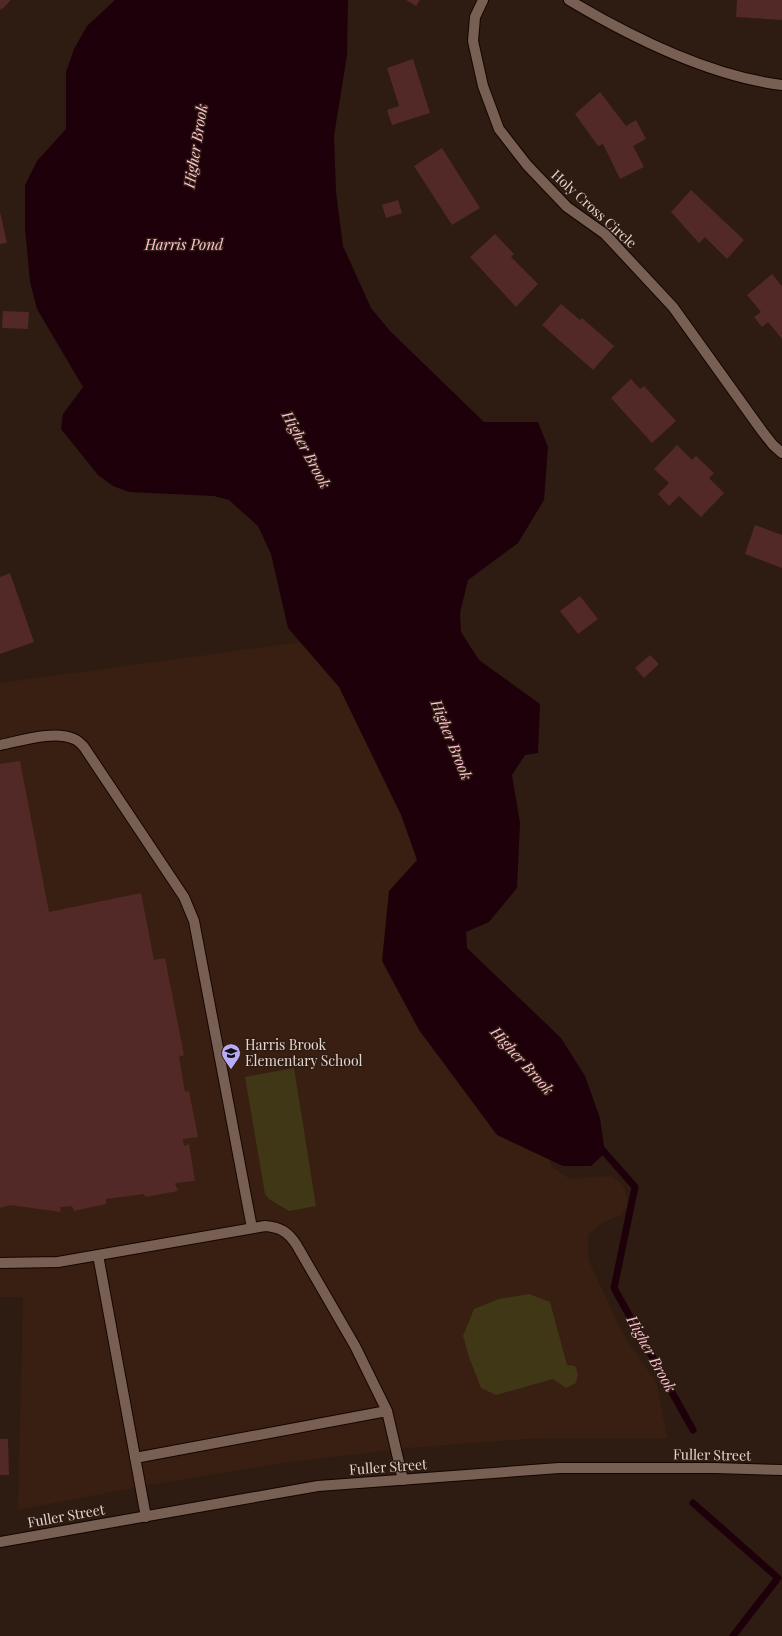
<svg xmlns="http://www.w3.org/2000/svg" width="782" height="1636" font-family="'Playfair Display',serif">
  <style>
    .built { fill: #381f12 }
    .green { fill: #403716 }
    .water { fill: #1e000a }
    .lines { fill: none; stroke-linecap: round; stroke-linejoin: round }
    .stream { stroke: #1e000a; stroke-width: 7 }
    .building { fill: #522927 }
    .service-casing { stroke: #150501; stroke-width: 12 }
    .minor-casing { stroke: #150501; stroke-width: 12 }
    .tertiary-casing { stroke: #150501; stroke-width: 12 }
    .service { stroke: #775f54; stroke-width: 10 }
    .minor { stroke: #775f54; stroke-width: 10 }
    .tertiary { stroke: #775f54; stroke-width: 10 }
    .labels { text-anchor: middle; stroke-width: 3; stroke-linejoin: round; paint-order: stroke }
    .street-label { font-size: 14px; fill: #e3d5cf; stroke: #2e1b11 }
    .poi-label { font-size: 14px; fill: #e3d5cf; stroke: #2e1b11; text-anchor: start }
    .water-label { font-size: 15px; font-style: italic; fill: #fec1d1; stroke: #2e1b11 }
  </style>
  <rect width="100%" height="100%" fill="#2e1b11"/>
  <path class="built" d="M309 641 332 671 433 833 397 897 543 1144 553 1168 570 1179 612 1176 623 1185 627 1196V1206L621 1215 602 1223 588 1235V1259L623 1334 657 1384 667 1438H541L408 1448 289 1462 148 1485 18 1510 23 1297H0V683Z"/>
  <path class="green" d="M294 1068 316 1206 289 1211 269 1199 265 1194 245 1077Z
    M529 1294 550 1302 567 1365 575 1366 578 1374 576 1383 566 1388 553 1379 496 1395 481 1388 469 1357 463 1336 474 1309 499 1299Z"/>
  <path class="water" d="M115 0H348L347 55 334 136 336 192 343 246 371 308 390 331 484 422H538L548 447 544 500 518 543 468 580 460 613 461 632 479 660 540 704 538 753 525 755 512 775 520 823 517 888 489 922 466 932 467 948 561 1038 585 1076 600 1118 605 1153 591 1166H563L497 1135 419 1030 382 961 389 891 417 860 401 815 339 687 288 628 271 554 258 526 229 500 214 496 129 492 113 486 98 475 61 429 63 414 83 387 37 309 30 282 25 228V185L37 161 66 129V72L74 49 87 26Z"/>
  <g class="lines">
    <path class="stream" d="M599 1146 635 1187 614 1288 693 1430
      M693 1503 778 1578 733 1636"/>
  </g>
  <path class="building" d="M0 0H11L1 10 0 8Z
    M406 0H420L416 6Z
    M737 0H782V20L736 17Z
    M413 59 430 113 392 125 387 110 399 106 387 68Z
    M600 92 626 126 636 120 646 139 633 146 644 167 620 179 603 144 598 146 575 114Z
    M442 148 480 208 452 225 414 166Z
    M691 190 744 240 727 259 705 237 699 243 671 212Z
    M398 200 402 213 386 218 382 205Z
    M0 212 7 243 0 244Z
    M495 234 514 254 511 257 538 284 516 307 470 257Z
    M772 274 782 286V339L768 322 762 327 754 317 761 312 747 295Z
    M561 304 580 320 582 318 614 346 593 370 542 325Z
    M3 311 29 312 28 329 2 328Z
    M631 379 640 389 644 386 676 421 652 443 611 398Z
    M677 445 692 460 696 456 714 473 709 478 724 493 701 517 679 496 669 506 658 494 669 483 654 469Z
    M755 525 782 535V568L745 554Z
    M10 573 34 642 0 654V577Z
    M580 596 598 619 578 634 560 611Z
    M650 655 659 664 644 678 635 668Z
    M20 761 49 912 141 893 154 960 165 958 184 1055 179 1057 185 1092 189 1091 198 1137 183 1139 184 1146 189 1144 195 1181 175 1183 178 1191 145 1197 144 1194 106 1199V1204L74 1211 72 1206 60 1207 61 1212 10 1205 0 1208V764Z
    M0 1439H8L9 1475H0Z"/>
  <g class="lines">
    <defs>
      <path id="service" d="M0 745C21 741 54 730 74 739 78 740 81 744 84 747L184 897 194 921 252 1228
        M98 1255 146 1517
        M0 1263 58 1262 265 1226C280 1227 288 1232 296 1244L355 1346 387 1411 403 1480
        M135 1458 387 1411"/>
      <path id="minor" d="M483 0 475 17 473 41 483 86 499 129 527 165 567 207 605 234 673 307 762 431 773 445 782 453
        M569 0C631 37 709 76 782 85"/>
      <path id="tertiary" d="M0 1542 318 1486 559 1468H715L782 1470"/>
    </defs>
    <use href="#service" class="service-casing"/>
    <use href="#minor" class="minor-casing"/>
    <use href="#tertiary" class="tertiary-casing"/>
    <use href="#service" class="service"/>
    <use href="#minor" class="minor"/>
    <use href="#tertiary" class="tertiary"/>
  </g>
  <defs>
    <symbol id="school-pin" viewBox="-11 -11 22 30"><path d="M0 17L-7.5 6A9.5 9.5 0 1 1 7.5 6Z" fill="#b9abf7" stroke="#2e1b11"/><path d="M0-5L7-2L0 1L-7-2ZM-4 1L0 2.5L4 1V4Q0 6-4 4Z" fill="#111"/></symbol>
  </defs>
  <g fill-rule="evenodd">
    <use href="#school-pin" x="220" y="1042" width="22" height="30"/>
  </g>
  <g class="labels">
    <g class="street-label">
      <text transform="translate(594 209) rotate(42)" y="5">Holy Cross Circle</text>
      <text transform="translate(712 1455) rotate(1)" y="5">Fuller Street</text>
      <text transform="translate(388 1467) rotate(-4)" y="5">Fuller Street</text>
      <text transform="translate(66 1516) rotate(-10)" y="5">Fuller Street</text>
    </g>
    <g class="poi-label">
      <text x="245" y="1050">Harris Brook<tspan x="245" dy="16">Elementary School</tspan></text>
    </g>
    <g class="water-label">
      <text transform="translate(196 146) rotate(-81)" y="5">Higher Brook</text>
      <text x="184" y="250">Harris Pond</text>
      <text transform="translate(306 450) rotate(62)" y="5">Higher Brook</text>
      <text transform="translate(451 740) rotate(68)" y="5">Higher Brook</text>
      <text transform="translate(522 1061) rotate(48)" y="5">Higher Brook</text>
      <text transform="translate(651 1354) rotate(61)" y="5">Higher Brook</text>
    </g>
  </g>
</svg>
